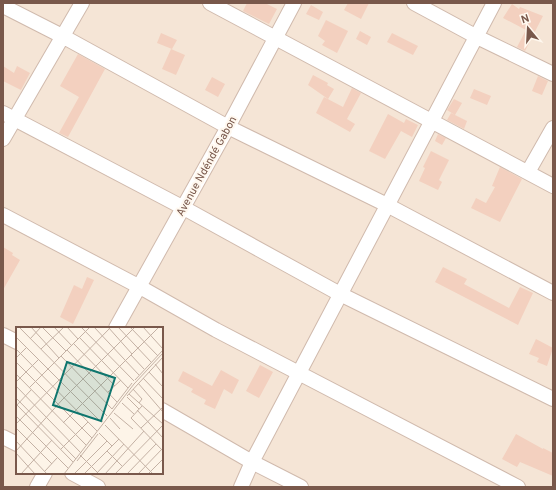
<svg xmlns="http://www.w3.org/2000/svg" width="556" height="490" font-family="Overpass,sans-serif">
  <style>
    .residential { fill: #f5e5d6; fill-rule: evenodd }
    .building { fill: #f3d0bf }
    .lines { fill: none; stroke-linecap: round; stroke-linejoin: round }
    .minor-casing { stroke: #d0baad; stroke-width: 16 }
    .minor { stroke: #fff; stroke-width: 14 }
    .labels { text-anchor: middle; stroke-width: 4; stroke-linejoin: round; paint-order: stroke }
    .street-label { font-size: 11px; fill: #79584b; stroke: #fff8ef }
    .inset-road { fill: none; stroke: #c4b1a4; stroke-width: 1 }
    .view { fill: #0f766e; fill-opacity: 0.15; stroke: #0f766e; stroke-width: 2 }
    .inset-edge { fill: none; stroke: #79584b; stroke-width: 2 }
  </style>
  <rect width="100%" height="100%" fill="#fdf4e8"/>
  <path class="residential" d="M3 3H553V487H3ZM17 328H162V473H17Z"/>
  <path class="building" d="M247 3H265L277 9 269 24 243 11Z
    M348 3H369L361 19 344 10Z
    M512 4 519 9 520 7 543 16 525 51 517 47 526 30 503 18Z
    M311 5 323 12 319 20 306 14Z
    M326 20 348 31 337 53 322 45 325 41 318 36Z
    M360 31 371 37 367 45 356 39Z
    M161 33 177 40 172 49 157 43Z
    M392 33 418 46 413 55 387 42Z
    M171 49 185 55 176 75 162 69Z
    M78 54 105 69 68 137 59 133 79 97 60 86Z
    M3 66 14 73 17 66 30 73 21 90 3 81Z
    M313 75 328 83 327 85 334 89 328 99 308 85Z
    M538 76 548 81 542 95 532 91Z
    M212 77 225 84 218 97 205 90Z
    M352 88 361 93 347 119 355 124 350 132 316 113 324 97 343 107Z
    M474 89 491 96 487 105 470 98Z
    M454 99 462 103 455 115 447 110Z
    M451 113 467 121 464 129 447 120Z
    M388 114 404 123 406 119 418 125 412 137 401 131 385 159 369 151Z
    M438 134 446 138 442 145 435 141Z
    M431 151 449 160 439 180 442 182 438 190 419 181 425 168 423 167Z
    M500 167 522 179 500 222 471 208 476 198 486 203 495 187 492 186Z
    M3 247 13 253 12 255 20 260 3 290Z
    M443 267 467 279 464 284 509 308 520 287 533 293 518 325 435 282Z
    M87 277 94 280 73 324 60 317 74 285 82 289Z
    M536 339 553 348 547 366 537 362 539 358 529 354Z
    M260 365 273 372 259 398 246 391Z
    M221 370 239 380 232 394 224 389 215 409 204 404 206 400 191 392 193 389 178 381 183 371 212 386Z
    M516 434 543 449V448L553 453V476L520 462 517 467 502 459Z"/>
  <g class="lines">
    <defs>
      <path id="minor" d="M210 3 553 186
        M414 3 477 37 553 74
        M3 6 64 37 228 127 387 205 553 293
        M3 113 182 207 340 294 553 399
        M3 139 82 3
        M528 172 553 128
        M3 215 140 287 216 330 518 487
        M116 328 228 127 294 3
        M3 335 17 342
        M162 410 252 462 301 487
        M3 437 17 444
        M72 473 98 487
        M37 487 45 473
        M241 487 252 462 494 3"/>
    </defs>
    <use href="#minor" class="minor-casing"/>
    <use href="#minor" class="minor"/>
  </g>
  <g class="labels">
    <g class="street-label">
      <text transform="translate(206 166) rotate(-61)" y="4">Avenue Ndéndé Gabon</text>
    </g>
  </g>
  <g transform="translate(16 327)">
    <rect width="147" height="147" fill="#fdf4e8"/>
    <path class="inset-road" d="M3 0 91 89M15 0 43 31M26 0 50 24M38 0 56 19M51 0 62 12M65 0 118 54M78 0 123 48M92 0 116 27M102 0 135 35M114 0 142 29M127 0 147 22M0 10 85 95 87 94M64 11 112 61M14 12 25 0M58 17 99 59M0 22 81 104M25 22 48 0M51 23 101 75M115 28 128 42M45 29 96 82M0 31 11 20M0 35 76 111M139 37 147 47M133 45 147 60M0 47 70 118M127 51 147 72M119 53 147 23M0 55 23 32M122 56 147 85M0 59 65 126M13 61 74 0M117 62 126 72 123 76M92 65 105 53M113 67 147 97M111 69 147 30M111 70 123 82M0 71 60 132M106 76 118 87M1 78 57 135M0 79 15 63M126 79 115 91 147 124M96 82 116 56M121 83 147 111M98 86 117 102M0 89 52 141M94 91 104 102M47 96 143 0M0 97 95 0M89 98 137 147M0 101 36 137M125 101 147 80M83 106 96 119M0 114 31 147M45 122 72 95M0 124 46 73 119 0M91 124 106 139M0 126 19 147M64 128 82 146M61 134 82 107M29 144 41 131M5 147 36 113M48 147 118 57 147 26M58 147 91 114M68 147 103 112M80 147 108 117M89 147 128 104M99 147 147 98M111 147 140 117M122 147 147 121M132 147 147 132"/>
    <path class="view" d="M51 35 99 51 85 94 37 78Z"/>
    <rect width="147" height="147" class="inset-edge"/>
  </g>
  <rect width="556" height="490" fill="none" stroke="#79584b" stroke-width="8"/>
  <g transform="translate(528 28) rotate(342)" stroke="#fff8ef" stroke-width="3" paint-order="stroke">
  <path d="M0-3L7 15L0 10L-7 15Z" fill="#79584b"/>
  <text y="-6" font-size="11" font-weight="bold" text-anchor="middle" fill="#79584b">N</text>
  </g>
</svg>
